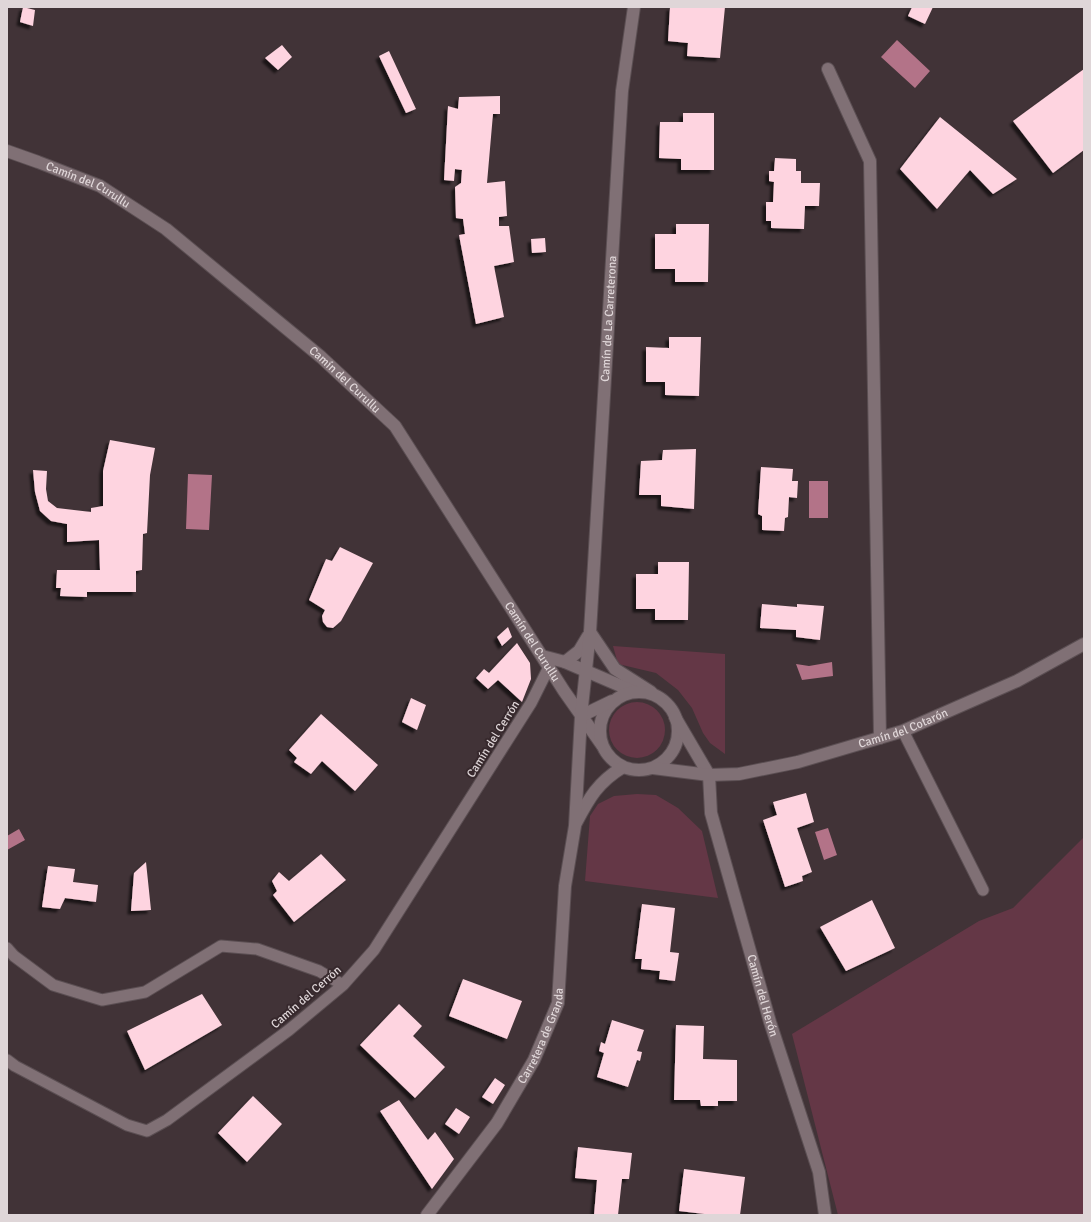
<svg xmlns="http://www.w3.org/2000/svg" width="1091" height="1222" font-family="Signika,sans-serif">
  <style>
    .green { fill: #643746 }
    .water { fill: #b37388 }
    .building { fill: #fed4e0; filter: url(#shadow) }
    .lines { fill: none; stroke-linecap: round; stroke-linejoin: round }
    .lane-casing { stroke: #5b4f53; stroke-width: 13 }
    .street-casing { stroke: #5b4f53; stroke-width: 14 }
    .lane { stroke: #807075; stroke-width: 11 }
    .street { stroke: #807075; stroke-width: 12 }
    .labels { text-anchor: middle; stroke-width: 4; stroke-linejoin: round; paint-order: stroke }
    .street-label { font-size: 12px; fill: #dfd6d8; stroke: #37292d }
  </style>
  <defs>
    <filter id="shadow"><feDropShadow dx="-3.5" dy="3.5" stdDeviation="1" flood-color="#0009"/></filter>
  </defs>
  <rect width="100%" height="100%" fill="#413337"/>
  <path class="green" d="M613 646 725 654V754L710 743 703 733 692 708 678 690 656 673 618 664Z
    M609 730a28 28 0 1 1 56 0a28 28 0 1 1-56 0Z
    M637 794 656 795 678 808 702 831 718 898 585 881 590 816 598 804 614 796Z
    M1084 837V1215H838L792 1034 979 921 1013 908Z"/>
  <path class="water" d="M897 40 930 71 915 88 881 57Z
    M188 474 212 475 209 530 186 529Z
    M809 481H828V518H809Z
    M832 662 833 676 802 680 796 664 809 666Z
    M828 828 837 855 824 860 815 832Z
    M19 829 25 840 7 850V836Z"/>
  <path class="building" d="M23 7 35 10 33 26 20 22Z
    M670 7H725L720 58 687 56 688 43 668 41Z
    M912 7H933L925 24 908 16Z
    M282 45 292 57 278 70 265 58Z
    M389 51 416 109 406 113 379 56Z
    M1084 69V150L1053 173 1013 121Z
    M500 96V114H493L487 183 505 181 507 216 499 217V226H509L514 262 494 266 504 317 476 324 459 235 465 234 463 219 456 218 455 187 461 183 462 170 455 169 454 181 444 180 448 106 458 109 459 97Z
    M683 113H714V170H681V159L659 158 660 122H683Z
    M940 117 1017 179 993 194 970 170 937 209 900 169Z
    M775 158 796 159V171H801V183H820L819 206H805L804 229 771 228V221H766V202H773L774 182 769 181V171H774Z
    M676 224H709L708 282H675V269H655V234H676Z
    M545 238 546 252 532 253 531 239Z
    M669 337H701L699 396 665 395V382H646V347L669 348Z
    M110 440 155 448 150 475 147 533 143 534 142 570 136 571V592H87V597L60 596 61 588H56L57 570H100L99 540 67 542V524L51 521 40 511 35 492 33 470 47 471 46 489 48 501 57 508 91 512V508L103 506V471Z
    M696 449 694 509 661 506V495H639L641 461 662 460 663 450Z
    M761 467 793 469 792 481H798L797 498 789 497 788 517 785 518 784 531 762 530V516L758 514Z
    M340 547 373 563 341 621 333 628 327 627 323 622 322 616 325 610 309 600 326 559 332 561Z
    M658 562H689L688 620H655V609H636V574H658Z
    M762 604 797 607V604L824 606 820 640 796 637V630L760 628Z
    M508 627 512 637 502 646 497 637Z
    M517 643 530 663 531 679 522 702 498 680 488 689 476 678 484 669 489 673Z
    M411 698 426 705 417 730 402 722Z
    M321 714 378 765 355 791 322 761 311 774 294 762 297 758 289 750Z
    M806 793 814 822 797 828 812 872 802 876 803 881 785 887 763 820 777 815 773 802Z
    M321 854 346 880 294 922 273 895 277 891 272 881 279 872 289 881Z
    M146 862 151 910 131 911 134 873Z
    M48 866 75 869 73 882 98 885 96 902 65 898 60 909 42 907Z
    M872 900 895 948 846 971 820 927Z
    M642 904 675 908 670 952 679 953 675 981 659 979 660 971 641 969 642 959H635Z
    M463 979 522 1001 507 1039 449 1016Z
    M202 994 222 1025 145 1070 127 1031Z
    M399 1004 422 1026 413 1036 445 1067 415 1098 360 1045Z
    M612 1020 644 1030 637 1051 642 1052 640 1061 637 1060 628 1087 597 1077 604 1053 599 1051 601 1042 605 1044Z
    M676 1025 704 1026 703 1059 737 1060V1101H718V1106H701L700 1100H674Z
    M495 1078 505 1085 493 1104 482 1097Z
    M253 1096 282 1124 247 1162 218 1133Z
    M399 1100 428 1140 435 1132 454 1159 432 1189 380 1111Z
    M456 1108 470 1117 459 1134 445 1124Z
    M578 1147 632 1153 629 1179H622L618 1215H594L597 1180 575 1178Z
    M684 1169 745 1177 740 1215H713L679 1211Z"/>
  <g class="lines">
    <defs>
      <path id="lane" d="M903 731 983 890
        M7 948 14 956 53 985 102 1000 145 992 221 946 257 949 319 971 343 985
        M7 1060 15 1066 127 1125 147 1131 167 1120 289 1030 343 985 374 950 531 703 549 667"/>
      <g id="street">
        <path d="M828 69 870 161 880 738"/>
        <path id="s1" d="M7 151 38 162 100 186 166 229 321 357 395 426 564 691 602 745"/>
        <path d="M590 632 615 669 651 692"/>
        <path d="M542 656 565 662 635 692"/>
        <path d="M565 662 579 651 588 636"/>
        <circle cx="639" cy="731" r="39"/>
        <path d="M581 716 612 701"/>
        <path id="s2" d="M675 717 709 775 711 813 770 1022 819 1172 825 1215"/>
        <path id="s3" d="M653 768 709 775 739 774 798 762 903 731 1017 681 1084 644"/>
        <path d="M576 823C589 798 598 782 623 767"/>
        <path id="s4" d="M427 1215 497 1123 534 1060 558 1003 565 886 575 826 581 716 590 632 622 91 634 7"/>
      </g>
    </defs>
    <use href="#lane" class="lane-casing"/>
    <use href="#street" class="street-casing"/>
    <use href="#lane" class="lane"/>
    <use href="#street" class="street"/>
  </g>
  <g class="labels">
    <g class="street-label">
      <text dy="4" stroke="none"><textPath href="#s1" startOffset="88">Camín del Curullu</textPath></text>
      <text dy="4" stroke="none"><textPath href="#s4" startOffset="937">Camín de La Carreterona</textPath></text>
      <text dy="4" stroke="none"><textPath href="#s1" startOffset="412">Camín del Curullu</textPath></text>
      <text dy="4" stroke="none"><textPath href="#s1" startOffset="736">Camín del Curullu</textPath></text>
      <text dy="4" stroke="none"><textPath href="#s3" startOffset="257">Camín del Cotarón</textPath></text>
      <text transform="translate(493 739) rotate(-58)" y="4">Camín del Cerrón</text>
      <text dy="4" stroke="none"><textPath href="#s2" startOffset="295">Camín del Herón</textPath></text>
      <text transform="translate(306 997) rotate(-41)" y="4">Camín del Cerrón</text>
      <text dy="4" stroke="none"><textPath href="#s4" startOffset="214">Carretera de Granda</textPath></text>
    </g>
  </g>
  <rect width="1091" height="1222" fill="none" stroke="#dfd6d8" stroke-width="16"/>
</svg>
